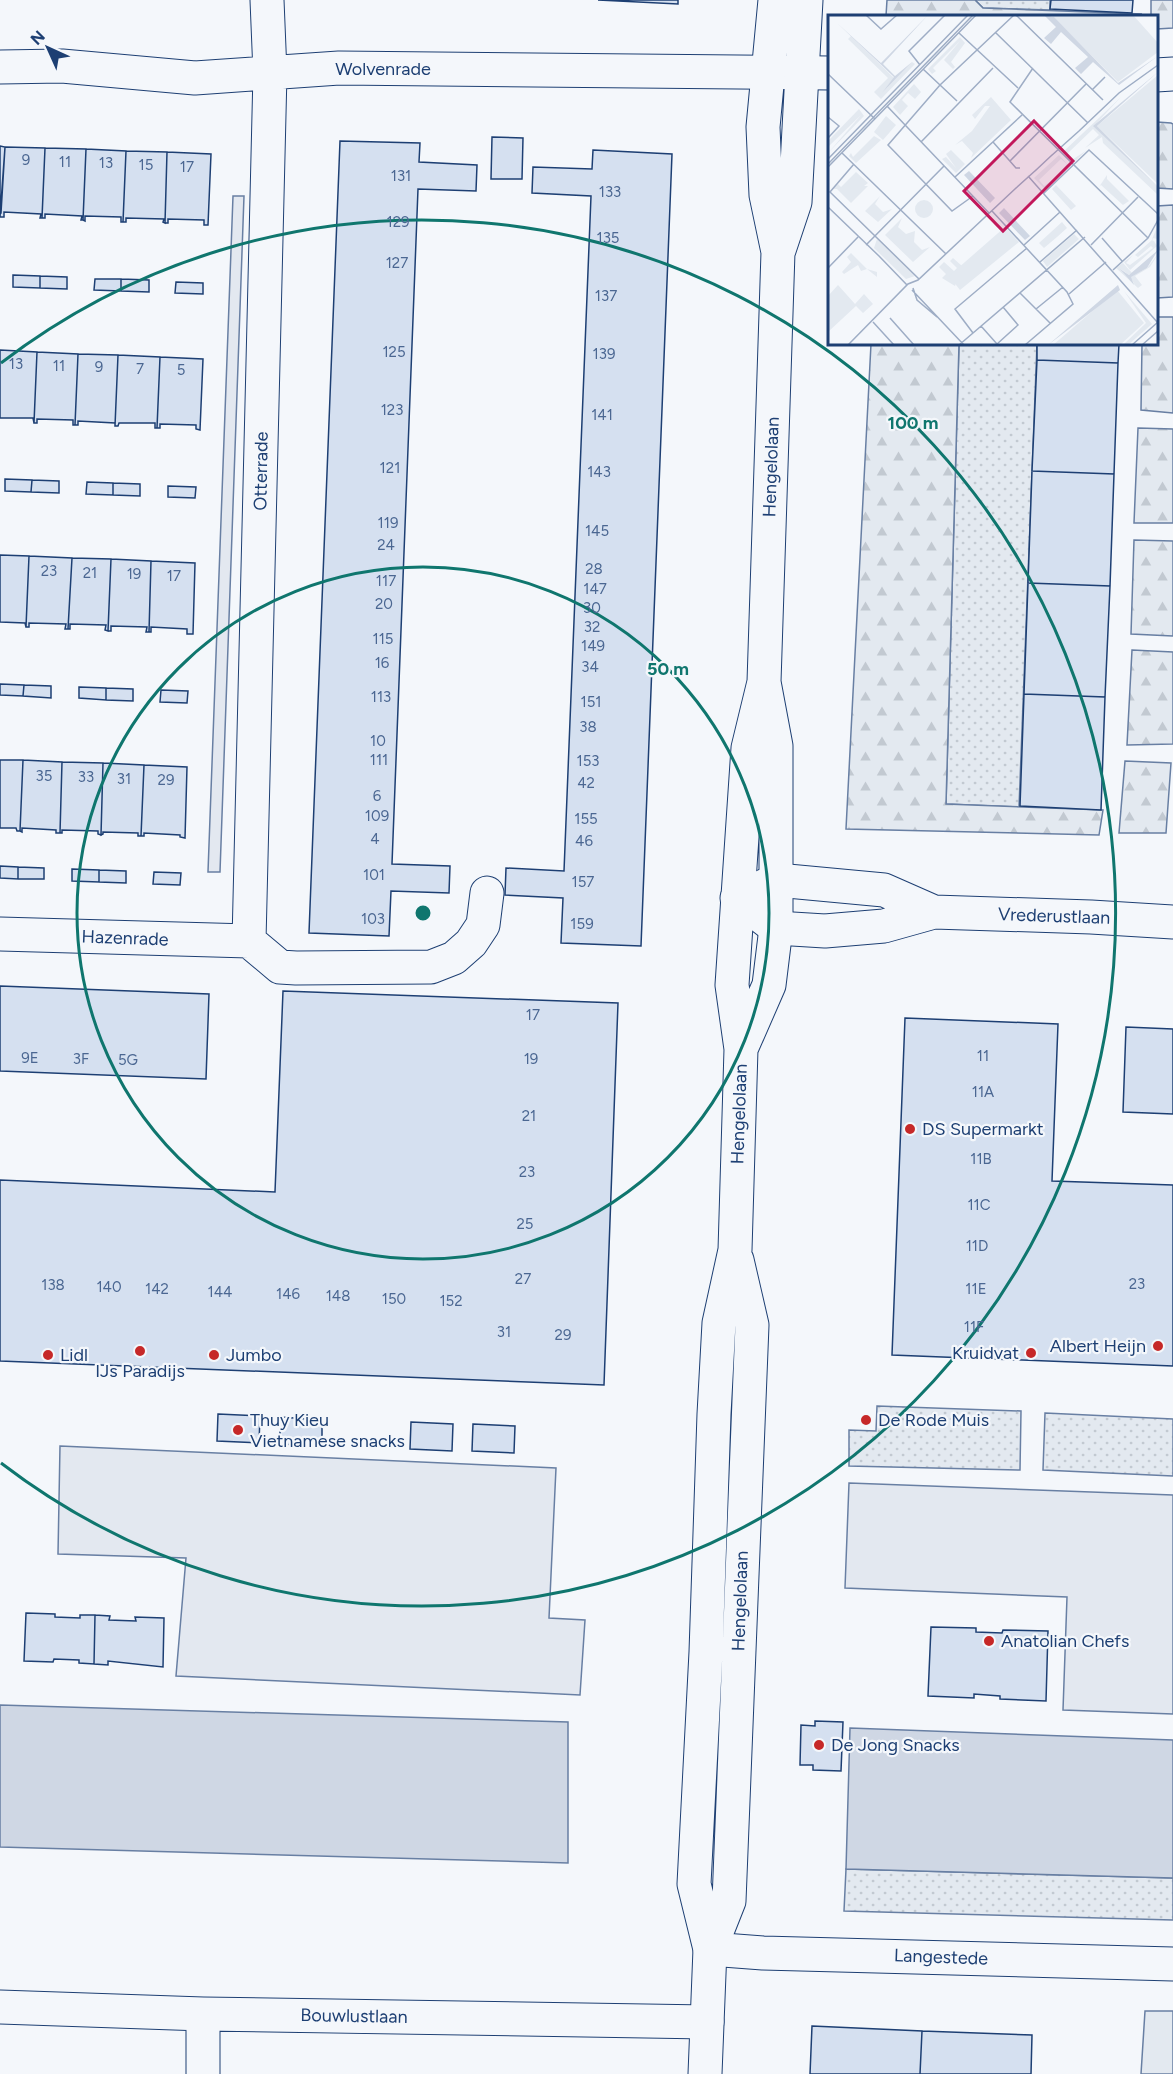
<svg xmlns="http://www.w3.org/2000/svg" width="1173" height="2074" font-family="Figtree,sans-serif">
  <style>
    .grass { fill: url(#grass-dots); stroke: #687fa3; stroke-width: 1.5 }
    .forest { fill: url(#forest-firs); stroke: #687fa3; stroke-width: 1.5 }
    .green { fill: #e3e9f0; stroke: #687fa3; stroke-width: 1.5 }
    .parking { fill: #e3e8f0; stroke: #687fa3; stroke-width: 1.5 }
    .water { fill: #cfd7e4; stroke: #687fa3; stroke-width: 1.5 }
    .building { fill: #d5e0f0; stroke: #1d3f73; stroke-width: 1.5 }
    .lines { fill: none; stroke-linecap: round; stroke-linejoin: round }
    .minor-casing { stroke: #1d3f73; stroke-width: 35 }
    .tertiary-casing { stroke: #1d3f73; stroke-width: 35 }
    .minor { stroke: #f4f7fb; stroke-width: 33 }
    .tertiary { stroke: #f4f7fb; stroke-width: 33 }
    .ring { fill: none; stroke: #0f766e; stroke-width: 3 }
    .poi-dot { fill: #c62828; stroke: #f4f7fb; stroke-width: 2 }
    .labels { text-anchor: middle; stroke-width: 4.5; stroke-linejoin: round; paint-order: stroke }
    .number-label { font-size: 15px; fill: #4b6792 }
    .street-label { font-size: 18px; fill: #1d3f73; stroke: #f4f7fb }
    .poi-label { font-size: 18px; fill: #1d3f73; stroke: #f4f7fb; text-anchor: start }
    .inset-road { fill: none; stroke: #9eadc5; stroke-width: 1.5 }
    .view { fill: #c2185b; fill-opacity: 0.15; stroke: #c2185b; stroke-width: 3 }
    .inset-edge { fill: none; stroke: #1d3f73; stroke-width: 3 }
    .centre { fill: #0f766e; stroke: #f4f7fb; stroke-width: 3 }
    .ring-label { font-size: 18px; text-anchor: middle; font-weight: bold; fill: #0f766e; stroke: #f4f7fb; stroke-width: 4.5; stroke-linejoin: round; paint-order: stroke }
  </style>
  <defs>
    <pattern id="grass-dots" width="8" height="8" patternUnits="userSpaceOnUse" patternTransform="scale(1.5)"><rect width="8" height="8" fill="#e3e9f0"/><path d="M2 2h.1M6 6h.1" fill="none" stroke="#c2c9d1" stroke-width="1.8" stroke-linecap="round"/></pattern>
    <pattern id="forest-firs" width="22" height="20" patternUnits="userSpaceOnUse" patternTransform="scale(1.5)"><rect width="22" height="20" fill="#e3e9f0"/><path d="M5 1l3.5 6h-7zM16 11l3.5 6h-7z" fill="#c2c9d1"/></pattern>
  </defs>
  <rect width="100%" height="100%" fill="#f4f7fb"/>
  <path class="grass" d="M975 0H1050V10L983 8Z
    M959 344H1037L1019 807 946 804Z
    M877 1406 1021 1411 1020 1470 849 1466V1430L876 1431Z
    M1045 1413 1173 1419V1476L1043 1470Z
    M846 1869 1173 1878V1920L844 1911Z"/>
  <path class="forest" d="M887 0H975L983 8 1141 14 1140 16H886Z
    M1151 0H1173V28L1157 29 1156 16H1151Z
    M1157 122 1171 123 1173 124V189L1157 188Z
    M1173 205V297L1157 298V206Z
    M1157 317H1173V413L1141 410 1142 344H1156Z
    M871 344H959L946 804 1103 810 1099 835 846 829Z
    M1138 428 1173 429V523H1134Z
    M1134 540 1173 541V636L1131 634Z
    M1132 650 1173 652V744L1127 745Z
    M1125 761 1171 763 1166 833H1119Z"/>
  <path class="green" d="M1145 2011H1173V2074H1141Z"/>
  <path class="parking" d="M233 196H244L220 872H208Z
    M60 1446 556 1468 549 1618 585 1620 580 1695 176 1676 186 1558 58 1554Z
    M849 1483 1173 1495V1714L1063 1710 1067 1597 845 1588Z"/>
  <path class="water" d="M0 1705 568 1722V1863L0 1847Z
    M850 1728 1173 1740V1878L846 1869Z"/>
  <path class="building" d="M598 0H678V4Z
    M1051 0H1133L1132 13 1050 9Z
    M492 137 523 138 522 179H491Z
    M340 141 420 143 419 162 477 165 476 191 418 189 392 864 450 866 449 893 391 891 389 936 309 933Z
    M0 146 5 147 1 213H0Z
    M5 147 45 148 42 218H40L41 214 4 212V217H0Z
    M45 148 86 149 83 220H81L82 216 45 214V218H42Z
    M86 149 126 151 123 222H121V217L85 216V221L83 220Z
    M593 150 672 154 641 946 561 943 563 898 505 895 506 868 564 871 591 196 532 193 533 167 592 169Z
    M126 151 167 152 165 223 163 222 164 219 126 218V222H123Z
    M167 152 211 154 208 225H204V220L168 219V223H165Z
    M13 275 40 276V288L13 287Z
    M40 276 67 277V289L40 288Z
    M95 279H121V291L94 290Z
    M121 279 149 280V292L121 291Z
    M176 282 203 283V294L175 293Z
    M1037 344H1119L1118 363 1037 360Z
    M0 350 37 352 34 423 33 418H0Z
    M37 352 78 354 75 425H73V420L37 419V423H34Z
    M78 354 118 355 115 426V423L78 421V425H75Z
    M118 355 160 357 157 428H155V423H119L118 426H115Z
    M160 357 203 359 200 430 196 429V425L160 424V428H157Z
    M1037 360 1118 363 1114 474 1032 471Z
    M1032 471 1114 474 1110 586 1028 583Z
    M5 479 32 480 31 492 5 491Z
    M32 480 59 481V493L31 492Z
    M87 482 113 483V495L86 494Z
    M113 483 140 484V496L113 495Z
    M168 486 196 487 195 498 168 497Z
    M0 555 29 556 26 627 25 623 0 622Z
    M29 556 72 558 68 629H65L66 624 29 623V627H26Z
    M72 558 111 559 108 631 105 630 106 625 70 624V629H68Z
    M111 559 151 561 149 632H146L147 627 111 626V631H108Z
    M151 561 195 563 193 634H187V629L151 627V632H149Z
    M1028 583 1110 586 1105 697 1024 694Z
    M0 684 24 685 23 696 0 695Z
    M24 685 51 686V698L23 696Z
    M79 687 106 688V700L79 698Z
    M106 688 133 689V701L106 700Z
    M161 690 188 691 187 703 160 702Z
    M1024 694 1105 697 1101 810 1020 806Z
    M0 760H23L20 831H17L16 828H0Z
    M23 760 62 762 60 833H56V830L22 828V832L20 831Z
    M62 762 103 763 101 835 98 834V831L62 830V833H60Z
    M103 763 144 765 141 836H138V833L103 832V834L101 835Z
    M144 765 187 767 185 838 180 837V835L144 833V836H141Z
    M0 866 18 867V879L0 878Z
    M18 867 44 868V879H18Z
    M72 869 99 870V882L72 881Z
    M99 870 126 871V883L99 882Z
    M154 872 181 873 180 885 153 884Z
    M0 986 209 994 206 1079 0 1071Z
    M283 991 618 1003 604 1385 0 1361V1180L275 1192Z
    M905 1018 1058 1024 1052 1181 1173 1185V1366L892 1355Z
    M1126 1027 1173 1029V1114L1123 1112Z
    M218 1414 260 1416 259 1443 217 1441Z
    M280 1417 322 1420V1446L280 1444Z
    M411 1422 453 1424 452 1451 410 1449Z
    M473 1424 515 1426 514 1453 472 1451Z
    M26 1613 55 1614V1617L80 1618V1615H95L94 1664 79 1663V1660L54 1659 53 1662 24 1661Z
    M95 1615 110 1616 109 1620 136 1621 135 1617 164 1618 163 1667 108 1661V1665L94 1664Z
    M931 1627 976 1628V1632L1002 1633 1003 1630 1048 1631 1046 1701 1000 1699V1696L974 1694V1698L928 1696Z
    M815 1721 843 1722 841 1771 813 1770V1765H800L801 1725 815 1726Z
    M812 2026 922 2031 920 2074H810Z
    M922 2031 1032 2035 1031 2074H920Z"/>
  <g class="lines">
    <defs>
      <path id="minor" d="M0 67 62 66 195 78 339 68 830 73
        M1156 75 1173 74
        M934 912 884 890 777 880 737 898 776 928 825 931 884 926 934 912 1091 917 1173 922
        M0 934 249 941
        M249 941 270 73 267 0
        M249 941 280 967 296 968 431 967 454 958 471 943 483 925 487 893
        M710 1949 763 1953 1173 1964
        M0 2007 203 2014 707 2022
        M203 2014V2074"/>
      <path id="tertiary" d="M779 250 795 202 806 0
        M741 1049 769 985 776 928V746L764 682 778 252 766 195 763 127 775 0
        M710 1949 729 1901 752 1325 737 1260
        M705 2074 710 1949 694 1884 706 1652 714 1414 719 1323 735 1250 741 1049 732 985 748 748 764 682"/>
    </defs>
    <use href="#minor" class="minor-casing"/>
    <use href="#tertiary" class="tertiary-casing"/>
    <use href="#minor" class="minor"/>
    <use href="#tertiary" class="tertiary"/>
  </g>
  <g class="ring">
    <circle cx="423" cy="913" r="346"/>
    <path d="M1 363A693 693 0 1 1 1 1463"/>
  </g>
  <g class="poi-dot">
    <circle cx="910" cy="1129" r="6"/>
    <circle cx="1158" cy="1346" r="6"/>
    <circle cx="140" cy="1351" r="6"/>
    <circle cx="1031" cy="1353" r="6"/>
    <circle cx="48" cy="1355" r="6"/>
    <circle cx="214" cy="1355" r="6"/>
    <circle cx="866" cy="1420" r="6"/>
    <circle cx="238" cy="1430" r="6"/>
    <circle cx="989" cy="1641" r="6"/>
    <circle cx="819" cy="1745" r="6"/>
  </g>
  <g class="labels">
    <g class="number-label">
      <text x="26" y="165">9</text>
      <text x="65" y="167">11</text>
      <text x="106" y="168">13</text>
      <text x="146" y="170">15</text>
      <text x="187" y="172">17</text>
      <text x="401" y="181">131</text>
      <text x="610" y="197">133</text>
      <text x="398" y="227">129</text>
      <text x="608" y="243">135</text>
      <text x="397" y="268">127</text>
      <text x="606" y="301">137</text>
      <text x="394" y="357">125</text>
      <text x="604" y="359">139</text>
      <text x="16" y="369">13</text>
      <text x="59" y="371">11</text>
      <text x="99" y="372">9</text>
      <text x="140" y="374">7</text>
      <text x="181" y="375">5</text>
      <text x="392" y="415">123</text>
      <text x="602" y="420">141</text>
      <text x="390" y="473">121</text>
      <text x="599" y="477">143</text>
      <text x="388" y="528">119</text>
      <text x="597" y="536">145</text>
      <text x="386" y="550">24</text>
      <text x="594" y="574">28</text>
      <text x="49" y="576">23</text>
      <text x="90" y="578">21</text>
      <text x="134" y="579">19</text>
      <text x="174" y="581">17</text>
      <text x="386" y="586">117</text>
      <text x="595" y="594">147</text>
      <text x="384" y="609">20</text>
      <text x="592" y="613">30</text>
      <text x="592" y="632">32</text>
      <text x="383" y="644">115</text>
      <text x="593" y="651">149</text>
      <text x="382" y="668">16</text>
      <text x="590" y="672">34</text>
      <text x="381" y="702">113</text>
      <text x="591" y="707">151</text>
      <text x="588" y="732">38</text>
      <text x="378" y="746">10</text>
      <text x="379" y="765">111</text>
      <text x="588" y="766">153</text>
      <text x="44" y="781">35</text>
      <text x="86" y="782">33</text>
      <text x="124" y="784">31</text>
      <text x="166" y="785">29</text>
      <text x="586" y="788">42</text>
      <text x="377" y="801">6</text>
      <text x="377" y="821">109</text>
      <text x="586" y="824">155</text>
      <text x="375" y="844">4</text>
      <text x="584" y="846">46</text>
      <text x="374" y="880">101</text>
      <text x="583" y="887">157</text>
      <text x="373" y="924">103</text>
      <text x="582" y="929">159</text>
      <text x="533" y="1020">17</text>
      <text x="983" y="1061">11</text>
      <text x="30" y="1063">9E</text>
      <text x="81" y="1064">3F</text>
      <text x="531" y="1064">19</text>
      <text x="128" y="1065">5G</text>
      <text x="983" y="1097">11A</text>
      <text x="529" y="1121">21</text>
      <text x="981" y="1164">11B</text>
      <text x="527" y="1177">23</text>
      <text x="979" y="1210">11C</text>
      <text x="525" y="1229">25</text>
      <text x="977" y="1251">11D</text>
      <text x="523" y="1284">27</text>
      <text x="1137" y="1289">23</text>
      <text x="53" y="1290">138</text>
      <text x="109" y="1292">140</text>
      <text x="157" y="1294">142</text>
      <text x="976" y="1294">11E</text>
      <text x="220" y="1297">144</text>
      <text x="288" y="1299">146</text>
      <text x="338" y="1301">148</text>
      <text x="394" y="1304">150</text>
      <text x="451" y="1306">152</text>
      <text x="974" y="1332">11F</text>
      <text x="504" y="1337">31</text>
      <text x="563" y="1340">29</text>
    </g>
    <g class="street-label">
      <text x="383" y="75">Wolvenrade</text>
      <text transform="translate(771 467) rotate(-88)" y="6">Hengelolaan</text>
      <text transform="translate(261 471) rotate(-89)" y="6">Otterrade</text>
      <text transform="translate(1054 916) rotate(2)" y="6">Vrederustlaan</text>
      <text transform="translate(125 938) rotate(2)" y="6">Hazenrade</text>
      <text transform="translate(739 1114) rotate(-88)" y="6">Hengelolaan</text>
      <text transform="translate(740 1601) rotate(-88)" y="6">Hengelolaan</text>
      <text transform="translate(941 1957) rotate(2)" y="6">Langestede</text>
      <text transform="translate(354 2016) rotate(1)" y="6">Bouwlustlaan</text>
    </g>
    <g class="poi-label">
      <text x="922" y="1135">DS Supermarkt</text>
      <text x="1146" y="1352" text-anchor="end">Albert Heijn</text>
      <text x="1019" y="1359" text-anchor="end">Kruidvat</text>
      <text x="60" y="1361">Lidl</text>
      <text x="226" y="1361">Jumbo</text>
      <text x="140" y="1377" text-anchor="middle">IJs Paradijs</text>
      <text x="250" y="1426">Thuy Kieu<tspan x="250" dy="21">Vietnamese snacks</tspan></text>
      <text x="878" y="1426">De Rode Muis</text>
      <text x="1001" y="1647">Anatolian Chefs</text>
      <text x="831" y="1751">De Jong Snacks</text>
    </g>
  </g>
  <g transform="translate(828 15)">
    <rect width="330" height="330" fill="#f4f7fb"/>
    <path d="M132 22 137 28 123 47 127 52 125 54 116 45 132 26 105 53 108 56 104 59 100 54ZM86 69 93 77 87 84 80 78 74 85 80 91 72 100 65 92ZM163 82 183 105 143 143 145 138 134 126 127 130 144 116 162 91H157L147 104 144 100ZM58 101 68 110 55 125 46 117ZM46 121 53 125 28 148 21 141 23 138 25 142ZM123 135 137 149 128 158 114 144 118 142 128 153 118 139ZM28 157 40 168 36 171H40L23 188 9 174H4L10 169 13 172ZM279 160V164L301 186 295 190 273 170 271 172ZM228 170 248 191 243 195 224 174ZM52 181 47 189 55 197 64 194 50 207 37 196ZM87 194a9 9 0 1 1 18 0a9 9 0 1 1-18 0ZM74 203 70 212 78 219 87 216 86 227 94 235 102 232 85 247 57 220ZM234 207 239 213 229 222 224 219 229 222 216 233 211 228ZM330 210V224L324 223 329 231 302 255 296 247 305 240 298 248 302 250 325 233 323 231 310 242 307 240 324 225 327 227 324 224ZM49 224 87 261 78 264 46 233ZM23 238 39 254 49 257V262L39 254 33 256 30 250 16 259 14 257 23 247 19 242ZM125 243 134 251 127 271 114 263 118 259 111 252 116 247 126 256 129 253 122 246Z" fill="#e3e9f0"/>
    <path d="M23 21 66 63 54 78 84 47 87 49 53 84 46 77 60 63 20 24ZM293 82 266 111 330 172V180L275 128 274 122 257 133 271 120 265 114 239 139 244 145 259 135 246 147 235 137ZM31 94 36 101 0 138 33 100 0 132V126ZM231 140 241 151 234 155 239 149 233 144 211 165 216 171 235 157 217 174 206 163ZM246 219 251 224 219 252 215 246ZM330 239 322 252 307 261 314 270 310 273 288 253 295 248 304 258 301 260 293 254 307 270 302 262 319 253ZM296 276 324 309 300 330H295L318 308Z" fill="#e3e9f0"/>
    <path d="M223 0H305L330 28V37L290 67ZM330 60V169L269 111ZM177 212 191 227 132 275 121 261ZM10 270 27 289 36 279 45 289 35 298 28 291 0 317V281ZM289 275 316 308 292 330H225Z" fill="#e3e9f0"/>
    <path d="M100 0 55 49 67 61 84 47 54 78 66 62 9 8 53 48ZM216 0 226 2 290 68 330 41 291 70 265 47 253 59 247 53 260 42 233 17 223 29 216 23 228 12ZM330 57 269 111 330 172 265 111ZM141 156 167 183 162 188 136 160ZM176 193 202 221 197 225 171 198ZM330 235 319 253 303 262 306 270 292 254 301 260ZM290 270 292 275 220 330Z" fill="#cfd7e4"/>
    <path class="inset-road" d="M38 0 53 14 69 0M188 0 275 85M131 18 190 73M168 18 260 108M92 50 81 36 117 0M205 53 182 87 320 223M95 54 129 86M0 59 47 104M264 75 277 62M59 91 161 198M0 102 11 111 0 123M251 116 291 78 330 50M93 127 165 53M165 127 188 153H192M14 138 118 239M223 141 251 116M0 144 140 0M182 146 258 69M0 149 145 0M26 149 2 177 91 264M0 152 148 0M207 156 224 140M200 161 330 308M127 162 194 100M187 174 208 155M216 178 261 135 330 199M145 181 124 196 60 130 112 70 186 0M0 192 51 241M164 196 239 277 245 289 197 330M274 223 294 246M38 230 116 151M196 230 232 197M263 230 310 182M51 241 79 270M212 247 249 215M0 253 30 222M285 255 320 223 330 205M85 273 89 285 109 302M84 275 136 330M192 278 222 308M241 279 278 247M208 294 235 272M62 303 86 330M45 307 66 330M153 311 169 329M145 318 127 294 199 233M169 329 190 310 175 292M20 330 80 269 90 265 188 173M131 330 257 222M304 330 330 307M314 330 330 316"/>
    <path class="view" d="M206 106 245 146 175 216 136 176Z"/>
    <rect width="330" height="330" class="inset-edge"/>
  </g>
  <circle cx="423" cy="913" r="9" class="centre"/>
  <g class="ring-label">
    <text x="913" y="429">100 m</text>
    <text x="668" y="675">50 m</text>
  </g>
  <g transform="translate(48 48) rotate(315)" stroke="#f4f7fb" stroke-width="4.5" paint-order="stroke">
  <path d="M0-4.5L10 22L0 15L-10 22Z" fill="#1d3f73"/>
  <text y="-9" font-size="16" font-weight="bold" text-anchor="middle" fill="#1d3f73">N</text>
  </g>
</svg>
